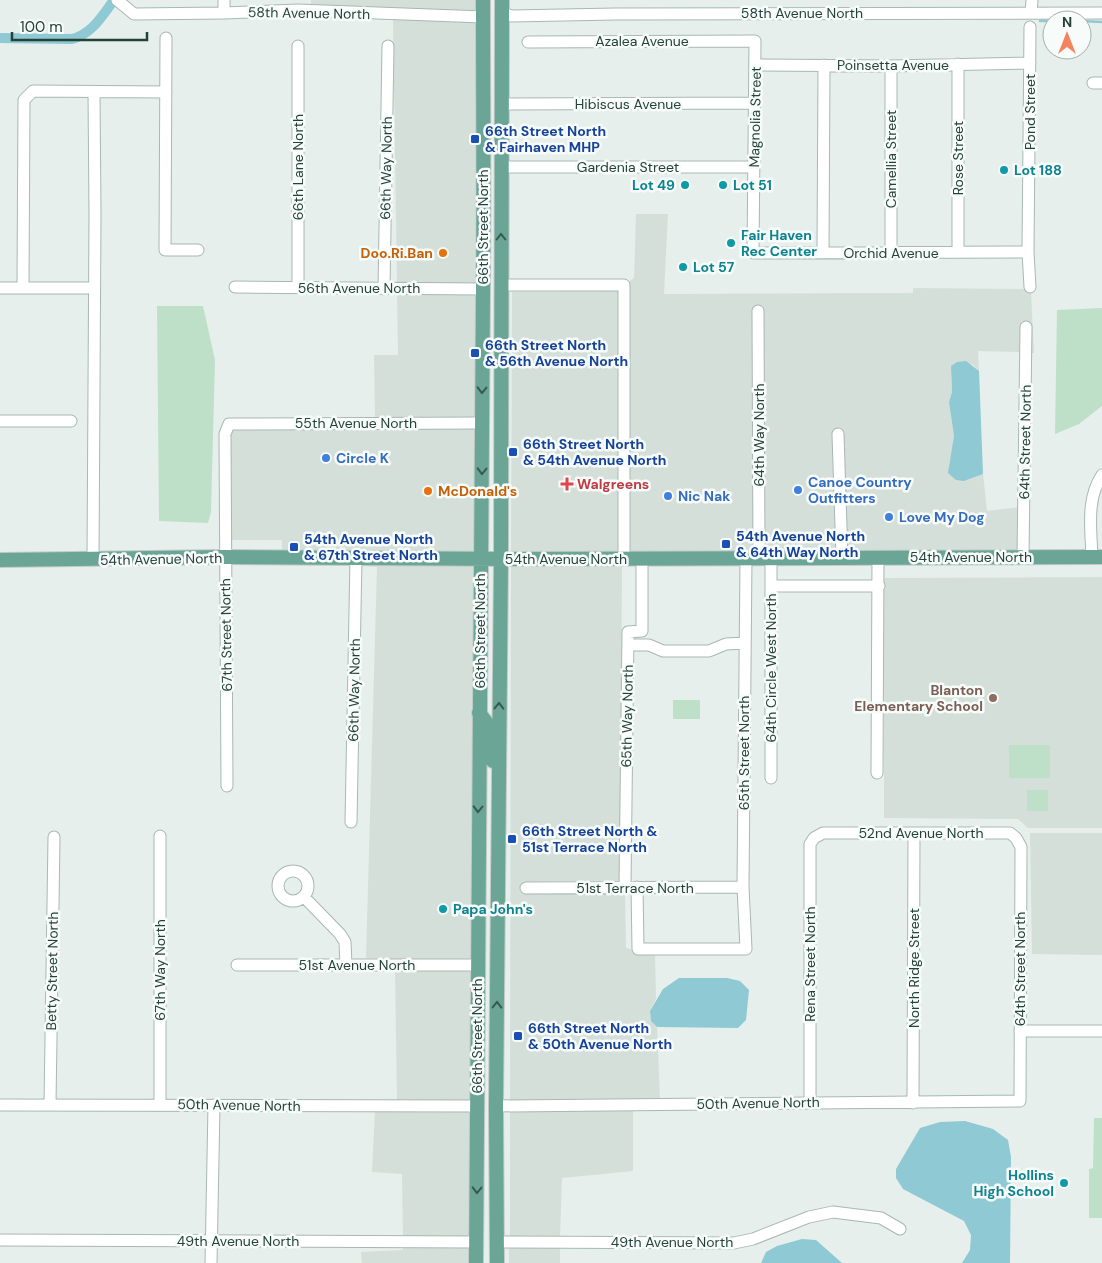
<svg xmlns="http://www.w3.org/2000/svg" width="1102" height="1263" font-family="'DM Sans',sans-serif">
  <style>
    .built { fill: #d4dfda }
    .green { fill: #bfe0c8 }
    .water { fill: #8ec9d4 }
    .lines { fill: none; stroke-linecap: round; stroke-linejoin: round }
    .stream { stroke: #8ec9d4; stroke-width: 2.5 }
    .canal { stroke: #8ec9d4; stroke-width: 10 }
    .minor-casing { stroke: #a8b8b2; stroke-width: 13 }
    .major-casing { stroke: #c2cac8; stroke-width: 16 }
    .minor { stroke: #fff; stroke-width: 11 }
    .major { stroke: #6aa596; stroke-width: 14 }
    .oneway { stroke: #365b51 }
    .transit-dot { fill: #1a4fb4; stroke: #f7fbf9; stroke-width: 2 }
    .culture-dot { fill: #0f9aa8; stroke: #f7fbf9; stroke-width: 2 }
    .food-dot { fill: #e8710a; stroke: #f7fbf9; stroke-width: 2 }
    .shop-dot { fill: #3f7fe0; stroke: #f7fbf9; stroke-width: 2 }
    .health-dot { fill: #e0444e; stroke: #f7fbf9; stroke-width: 2 }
    .education-dot { fill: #8d6e63; stroke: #f7fbf9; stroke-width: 2 }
    .labels { text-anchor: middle; stroke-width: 5; stroke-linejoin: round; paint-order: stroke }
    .street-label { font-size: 14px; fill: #24423a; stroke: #f7fbf9 }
    .transit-label { font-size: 14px; font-weight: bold; fill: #164399; stroke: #f7fbf9; text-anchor: start }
    .culture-label { font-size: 14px; font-weight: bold; fill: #0d838f; stroke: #f7fbf9; text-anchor: start }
    .food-label { font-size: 14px; font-weight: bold; fill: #c56008; stroke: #f7fbf9; text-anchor: end }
    .shop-label { font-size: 14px; font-weight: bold; fill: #366cbe; stroke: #f7fbf9; text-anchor: start }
    .health-label { font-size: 14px; font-weight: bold; fill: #be3a42; stroke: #f7fbf9; text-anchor: start }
    .education-label { font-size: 14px; font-weight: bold; fill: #785e54; stroke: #f7fbf9; text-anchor: end }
  </style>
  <rect width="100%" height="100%" fill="#e6efeb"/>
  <path class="built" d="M311 0H476V12L311 6Z
    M393 20 476 22 475 283H397Z
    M636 214H668L664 294 913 293V288L1026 289V292H1031L1034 353H1030V322L1021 321V352L978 351 979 371 972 364 951 374 952 392 949 402 954 436 952 456 949 463 964 481 983 474 987 511 1019 507V552L846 553 842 428 833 429 837 553H764L763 306H754V553H629V282L634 278Z
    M620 291V553H511L512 292Z
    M397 293 475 294V417L375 418 374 355H398Z
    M475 428 474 553 282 552V540H229V435L232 429Z
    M360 563 474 564 471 960H413L366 958 377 567 360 566Z
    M511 564 622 565 620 882 522 883V893L625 892 626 948 634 950V954H655L656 999 650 1011 651 1021 657 1027 660 1099 510 1101Z
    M1102 577V828H1028L1018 819 884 818V578Z
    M1030 833H1102V955L1032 954Z
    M395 970H471L470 1101 397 1100Z
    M633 1110V1171L562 1178 560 1237H510V1111Z
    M375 1111H470L468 1237H403L402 1174 372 1172Z
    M403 1247 468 1248V1263H362L361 1252 403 1250Z
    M509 1248H560V1263H509Z"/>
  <path class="green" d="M157 306H203L215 360 211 512 208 523 159 521Z
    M1102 308V406L1079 424 1055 434 1057 310Z
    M673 700H700V719H673Z
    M1009 745H1050V778H1009Z
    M1027 790H1048V811H1027Z
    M1094 1118H1102V1218H1089V1169L1093 1168Z"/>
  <path class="water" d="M966 361 979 371 983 474 964 481 956 480 948 473 954 436 949 402 952 392 951 366 957 362Z
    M679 978H727L740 981 749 990 746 1020 738 1028 657 1027 651 1021 650 1011 663 989Z
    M965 1121 993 1129 1008 1140 1011 1157 1010 1263H962L970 1250 971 1235 964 1221 903 1189 896 1178V1169L920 1128 940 1122Z
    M802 1239 816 1240 842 1263H761L766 1252 777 1246Z"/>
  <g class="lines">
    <path class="stream" d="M1040 21H1052
      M1082 21 1102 22"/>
    <path class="canal" d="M0 38 72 39C92 34 102 16 114 0"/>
    <defs>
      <path id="minor" d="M117 0 134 14 224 13 298 10 483 17
        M224 0V13
        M502 13 512 16 615 14 1102 13
        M1031 13 1032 0
        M1030 27 1028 252 1030 287
        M166 38 165 250H198
        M528 42 755 41 753 253 1028 252
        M298 46V288
        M756 65 891 66 1030 63
        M1093 83H1102
        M502 104 755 103
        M502 167H754
        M823 252 824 65
        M958 252V64
        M891 253V66
        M501 285H624V558
        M23 287 24 100 33 91 166 92
        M235 287 483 289
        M0 288H94
        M384 289 388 46
        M758 311 759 558
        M0 421H71
        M838 434 842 558
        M1023 557 1026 327
        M1092 557C1091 529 1086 499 1102 475
        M771 558V778
        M93 560 95 215 94 92
        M771 586H879
        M628 645H649L663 651H709L726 644 745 643
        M877 773 878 558
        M227 786 225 434 229 424 482 423
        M351 822 356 558
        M278 886a15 15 0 1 1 30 0a15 15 0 1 1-30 0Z
        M625 887 628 632 642 631V558
        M637 887 638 949H746L743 887 746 558
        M526 888 743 887
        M304 897 340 934 345 942 346 965
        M237 965H477
        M1020 1031H1102
        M913 1103 914 833
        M160 1104V836
        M0 1105 478 1106
        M50 1105 54 837
        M496 1106 1020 1101 1021 847 1016 838 1010 833H823L814 838 810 844V1102
        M0 1240 476 1242
        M497 1242 734 1243 753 1239 809 1217 833 1212 881 1218 900 1229
        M211 1263 214 1105"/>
      <path id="major" d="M0 560 224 557 517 559 1102 557
        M479 713 489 726 490 758 493 761H499
        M476 1263C477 939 482 616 483 292 484 195 483 97 483 0
        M497 1263 496 1106 501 559 502 0"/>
    </defs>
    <use href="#minor" class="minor-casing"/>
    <use href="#major" class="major-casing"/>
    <use href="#minor" class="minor"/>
    <use href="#major" class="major"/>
  </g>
  <defs><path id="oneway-chevron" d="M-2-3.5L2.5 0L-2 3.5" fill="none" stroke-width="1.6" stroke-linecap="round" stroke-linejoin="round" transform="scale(1.25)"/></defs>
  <g class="oneway">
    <use href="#oneway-chevron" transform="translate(501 237) rotate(-90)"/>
    <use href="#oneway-chevron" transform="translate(482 390) rotate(91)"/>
    <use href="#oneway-chevron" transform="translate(482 471) rotate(91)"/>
    <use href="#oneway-chevron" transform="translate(499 706) rotate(-89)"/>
    <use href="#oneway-chevron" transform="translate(478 809) rotate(91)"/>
    <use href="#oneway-chevron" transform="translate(497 1005) rotate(-89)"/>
    <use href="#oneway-chevron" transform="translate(477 1190) rotate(91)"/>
  </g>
  <g class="transit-dot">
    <rect x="470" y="134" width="10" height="10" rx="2.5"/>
    <rect x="470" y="348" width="10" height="10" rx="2.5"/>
    <rect x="508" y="447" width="10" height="10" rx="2.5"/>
    <rect x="721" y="539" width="10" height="10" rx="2.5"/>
    <rect x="289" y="542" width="10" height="10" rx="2.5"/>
    <rect x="507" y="834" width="10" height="10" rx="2.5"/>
    <rect x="513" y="1031" width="10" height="10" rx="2.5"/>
  </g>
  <g class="culture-dot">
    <circle cx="1004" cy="170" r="5"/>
    <circle cx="685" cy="185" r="5"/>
    <circle cx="723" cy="185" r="5"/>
    <circle cx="731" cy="243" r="5"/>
    <circle cx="683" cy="267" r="5"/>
    <circle cx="443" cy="909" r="5"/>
    <circle cx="1064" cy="1183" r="5"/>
  </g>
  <g class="food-dot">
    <circle cx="443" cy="253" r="5"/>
    <circle cx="428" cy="491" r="5"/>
  </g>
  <g class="shop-dot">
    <circle cx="326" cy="458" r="5"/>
    <circle cx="798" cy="490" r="5"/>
    <circle cx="668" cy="496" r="5"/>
    <circle cx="889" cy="517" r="5"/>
  </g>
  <path class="health-dot" d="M564.5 476.5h5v5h5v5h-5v5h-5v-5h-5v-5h5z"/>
  <circle class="education-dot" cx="993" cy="698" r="5"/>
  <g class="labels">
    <g class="street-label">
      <text transform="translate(309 13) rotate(1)" y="5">58th Avenue North</text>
      <text x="802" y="18">58th Avenue North</text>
      <text x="642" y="46">Azalea Avenue</text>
      <text x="893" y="70">Poinsetta Avenue</text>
      <text x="628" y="109">Hibiscus Avenue</text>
      <text transform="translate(1030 112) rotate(-90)" y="5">Pond Street</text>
      <text transform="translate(755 117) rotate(-89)" y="5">Magnolia Street</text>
      <text transform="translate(958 158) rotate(-90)" y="5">Rose Street</text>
      <text transform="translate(891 159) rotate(-90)" y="5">Camellia Street</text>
      <text transform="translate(298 167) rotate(-90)" y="5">66th Lane North</text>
      <text x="628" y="172">Gardenia Street</text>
      <text transform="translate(386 168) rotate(-89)" y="5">66th Way North</text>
      <text transform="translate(483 227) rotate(-90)" y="5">66th Street North</text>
      <text x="891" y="258">Orchid Avenue</text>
      <text x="359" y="293">56th Avenue North</text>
      <text x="356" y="428">55th Avenue North</text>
      <text transform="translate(759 435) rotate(-90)" y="5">64th Way North</text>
      <text transform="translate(1025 442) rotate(-89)" y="5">64th Street North</text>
      <text x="971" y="562">54th Avenue North</text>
      <text transform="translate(161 559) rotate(-1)" y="5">54th Avenue North</text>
      <text x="566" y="564">54th Avenue North</text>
      <text transform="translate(480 631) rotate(-90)" y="5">66th Street North</text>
      <text transform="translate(226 635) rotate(-91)" y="5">67th Street North</text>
      <text transform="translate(771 668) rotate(-90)" y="5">64th Circle West North</text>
      <text transform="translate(354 690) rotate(-89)" y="5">66th Way North</text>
      <text transform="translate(627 716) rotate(-89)" y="5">65th Way North</text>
      <text transform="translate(744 753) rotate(-90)" y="5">65th Street North</text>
      <text x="921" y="838">52nd Avenue North</text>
      <text x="635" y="893">51st Terrace North</text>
      <text transform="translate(810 964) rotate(-90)" y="5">Rena Street North</text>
      <text x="357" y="970">51st Avenue North</text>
      <text transform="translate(914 968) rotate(-90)" y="5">North Ridge Street</text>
      <text transform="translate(1020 969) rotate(-90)" y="5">64th Street North</text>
      <text transform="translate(160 970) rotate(-90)" y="5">67th Way North</text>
      <text transform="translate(52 971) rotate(-89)" y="5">Betty Street North</text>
      <text transform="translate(477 1036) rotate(-90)" y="5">66th Street North</text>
      <text transform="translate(758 1103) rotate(-1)" y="5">50th Avenue North</text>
      <text transform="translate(239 1105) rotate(1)" y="5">50th Avenue North</text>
      <text x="238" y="1246">49th Avenue North</text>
      <text x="672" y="1247">49th Avenue North</text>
    </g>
    <g class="transit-label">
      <text x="485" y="136">66th Street North<tspan x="485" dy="16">&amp; Fairhaven MHP</tspan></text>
      <text x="485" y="350">66th Street North<tspan x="485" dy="16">&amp; 56th Avenue North</tspan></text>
      <text x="523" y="449">66th Street North<tspan x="523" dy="16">&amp; 54th Avenue North</tspan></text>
      <text x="736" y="541">54th Avenue North<tspan x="736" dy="16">&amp; 64th Way North</tspan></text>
      <text x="304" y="544">54th Avenue North<tspan x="304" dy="16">&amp; 67th Street North</tspan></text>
      <text x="522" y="836">66th Street North &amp;<tspan x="522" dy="16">51st Terrace North</tspan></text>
      <text x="528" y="1033">66th Street North<tspan x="528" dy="16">&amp; 50th Avenue North</tspan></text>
    </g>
    <g class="culture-label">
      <text x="1014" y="175">Lot 188</text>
      <text x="675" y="190" text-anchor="end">Lot 49</text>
      <text x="733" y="190">Lot 51</text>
      <text x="741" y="240">Fair Haven<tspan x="741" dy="16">Rec Center</tspan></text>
      <text x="693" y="272">Lot 57</text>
      <text x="453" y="914">Papa John's</text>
      <text x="1054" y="1180" text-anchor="end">Hollins<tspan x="1054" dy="16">High School</tspan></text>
    </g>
    <g class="food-label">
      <text x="433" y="258">Doo.Ri.Ban</text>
      <text x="438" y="496" text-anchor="start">McDonald's</text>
    </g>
    <g class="shop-label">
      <text x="336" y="463">Circle K</text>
      <text x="808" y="487">Canoe Country<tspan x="808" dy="16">Outfitters</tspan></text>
      <text x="678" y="501">Nic Nak</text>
      <text x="899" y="522">Love My Dog</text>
    </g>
    <g class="health-label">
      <text x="577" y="489">Walgreens</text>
    </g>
    <g class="education-label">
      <text x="983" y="695">Blanton<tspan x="983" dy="16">Elementary School</tspan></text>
    </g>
  </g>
  <g transform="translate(1067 35)"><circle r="24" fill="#f7fbf9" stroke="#a3b1ad"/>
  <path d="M0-4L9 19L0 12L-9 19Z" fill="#f4845f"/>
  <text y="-8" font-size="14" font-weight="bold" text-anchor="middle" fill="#24423a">N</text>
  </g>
  <path d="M12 32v8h135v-8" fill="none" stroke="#24423a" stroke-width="2.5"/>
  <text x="20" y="32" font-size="15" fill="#24423a" stroke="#f7fbf9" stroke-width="4" paint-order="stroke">100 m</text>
</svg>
